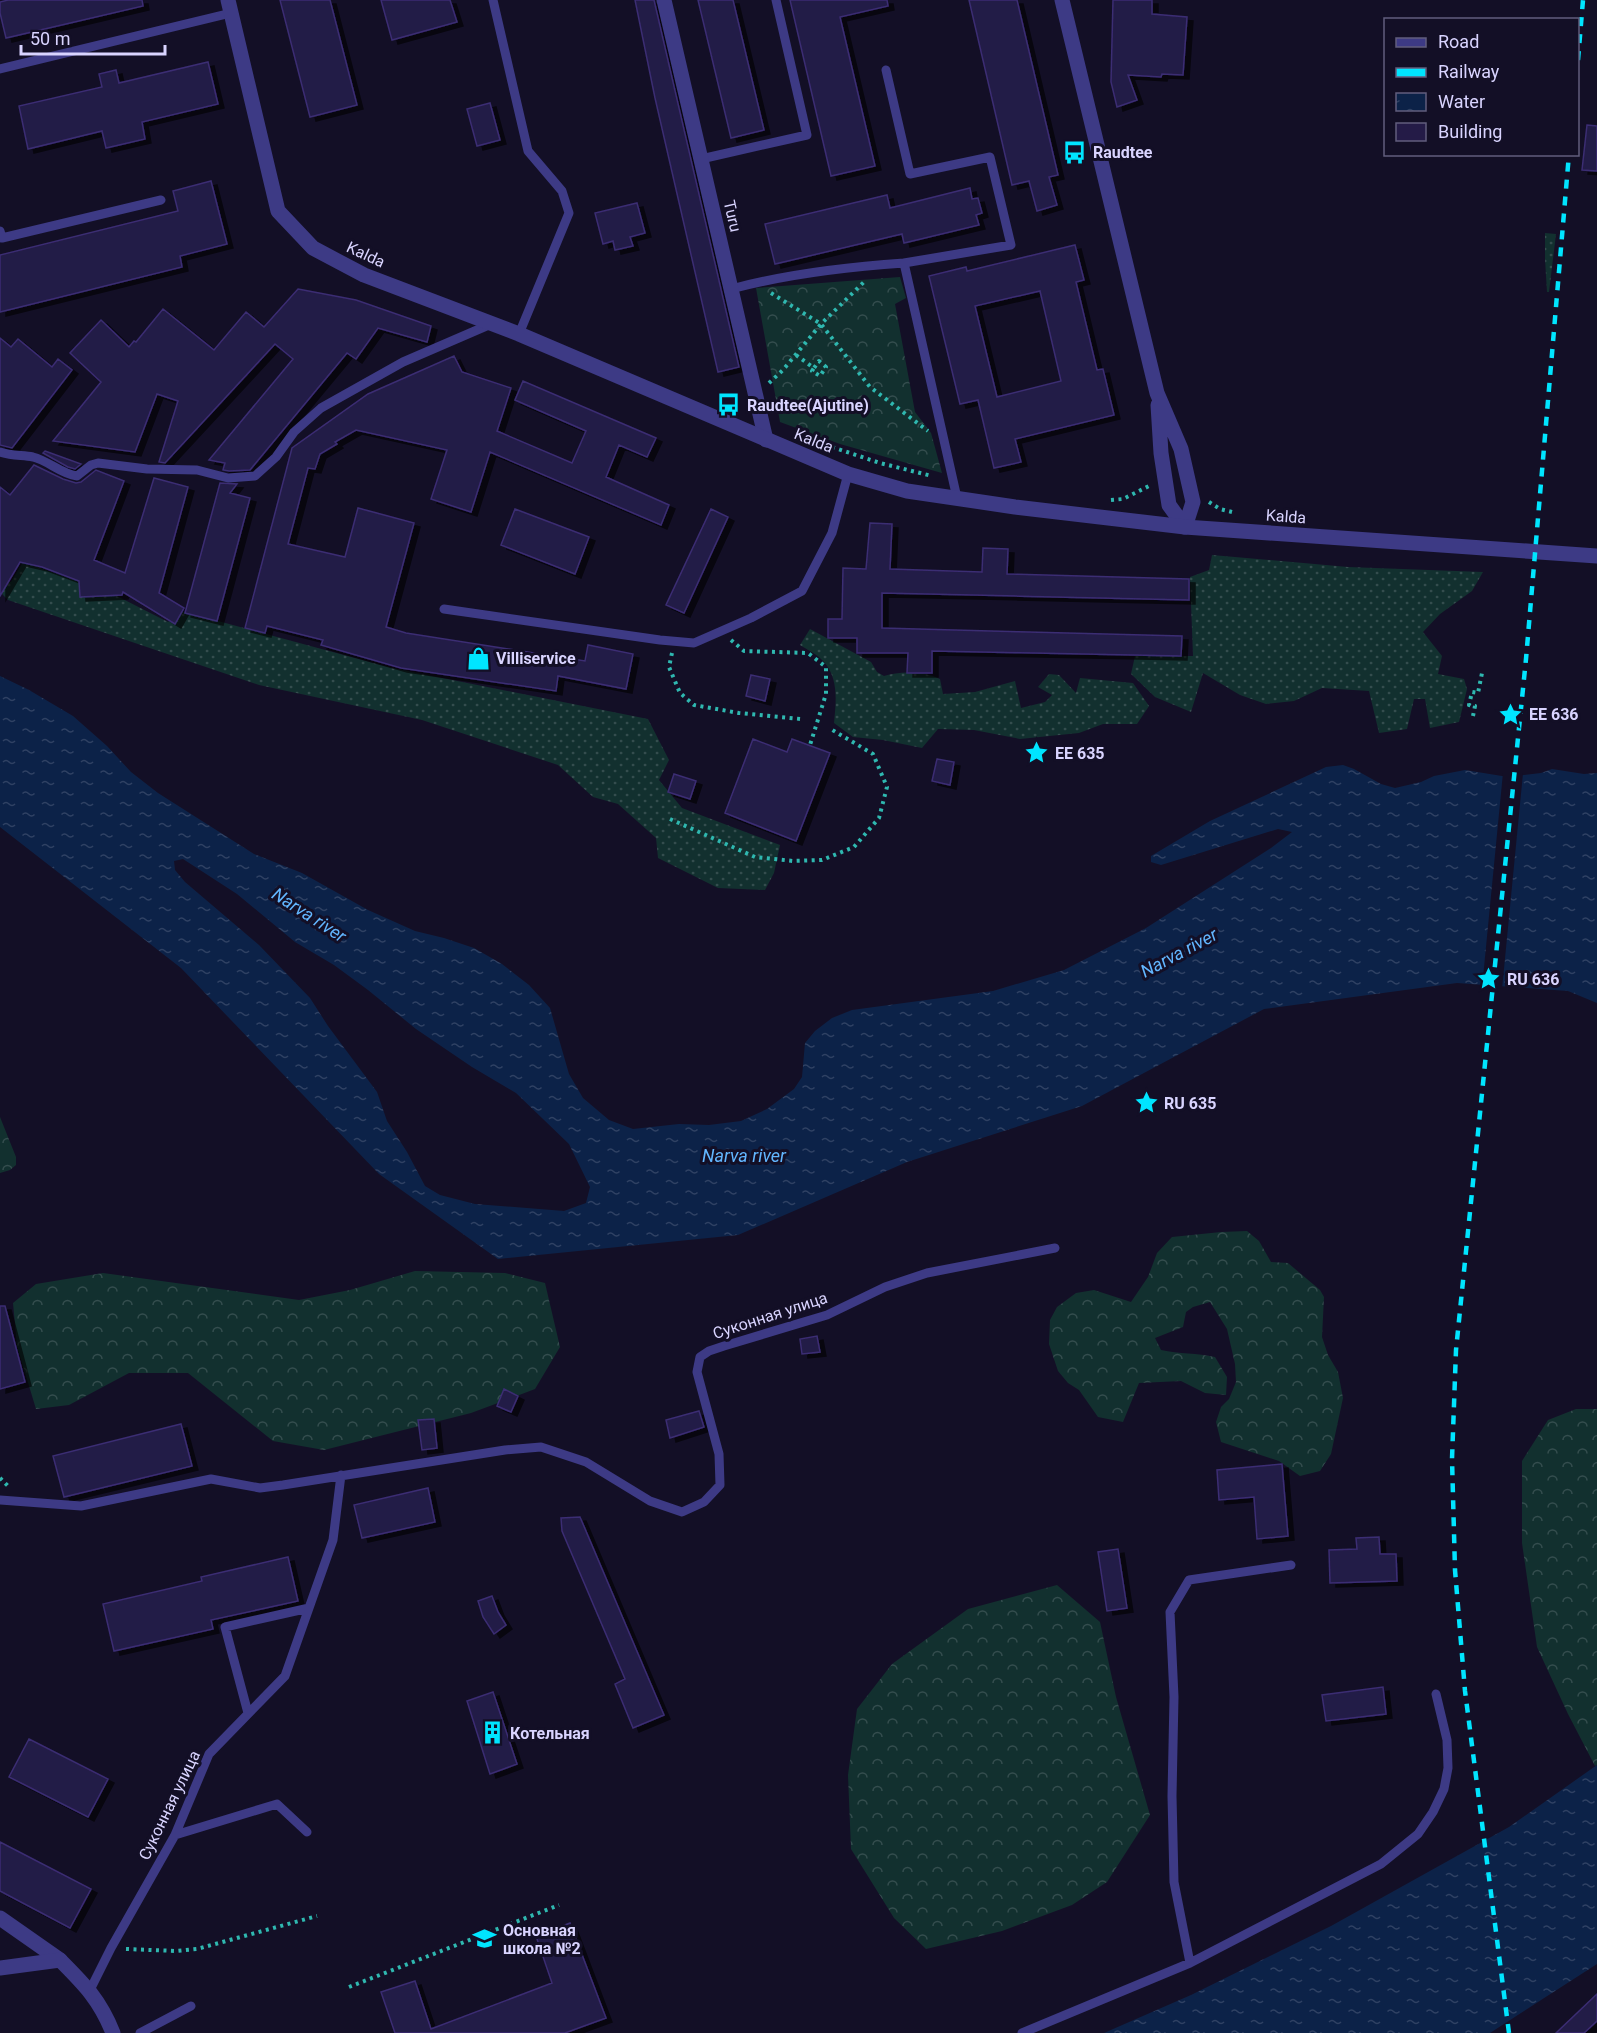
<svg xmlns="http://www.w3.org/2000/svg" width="1597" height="2033" font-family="Roboto,sans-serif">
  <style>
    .grass { fill: url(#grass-dots) }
    .forest { fill: url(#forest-crowns) }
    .water { fill: url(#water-ripples); fill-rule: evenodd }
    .pier { fill: #130f26 }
    .building { fill: #241b47; stroke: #3b2d73; stroke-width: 1.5; fill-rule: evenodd; filter: url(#shadow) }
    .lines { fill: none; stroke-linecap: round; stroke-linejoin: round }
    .path { stroke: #2fb8b0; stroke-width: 4; stroke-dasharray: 3 4.5; stroke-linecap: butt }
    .service { stroke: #3d3a85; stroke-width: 9 }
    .minor { stroke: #3d3a85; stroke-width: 15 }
    .tertiary { stroke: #3d3a85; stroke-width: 15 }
    .rail { stroke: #00e5ff; stroke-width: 4.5; stroke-dasharray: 9 8; stroke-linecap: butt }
    .labels { text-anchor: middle; stroke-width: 6; stroke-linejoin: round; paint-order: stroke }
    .poi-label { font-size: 16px; font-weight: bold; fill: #d9d4ff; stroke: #130f26; text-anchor: start }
    .street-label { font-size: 16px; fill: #d9d4ff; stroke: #130f26 }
    .water-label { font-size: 18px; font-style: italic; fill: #62b6ff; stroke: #130f26 }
  </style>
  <defs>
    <pattern id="grass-dots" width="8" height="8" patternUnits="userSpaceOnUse" patternTransform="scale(1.5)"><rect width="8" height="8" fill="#12302f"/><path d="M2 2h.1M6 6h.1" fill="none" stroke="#344d4e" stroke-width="1.8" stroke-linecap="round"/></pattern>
    <pattern id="forest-crowns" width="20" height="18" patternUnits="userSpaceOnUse" patternTransform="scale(1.5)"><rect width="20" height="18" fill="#12302f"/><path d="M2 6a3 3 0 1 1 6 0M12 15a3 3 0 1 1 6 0" fill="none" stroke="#344d4e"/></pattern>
    <pattern id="water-ripples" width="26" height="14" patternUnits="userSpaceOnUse" patternTransform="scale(1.5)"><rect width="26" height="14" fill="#0c2248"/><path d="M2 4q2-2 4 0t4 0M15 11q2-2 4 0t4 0" fill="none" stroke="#2f4163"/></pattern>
    <filter id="shadow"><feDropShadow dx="6" dy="4" stdDeviation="0" flood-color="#0009"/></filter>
  </defs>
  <rect width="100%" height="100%" fill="#130f26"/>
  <path class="grass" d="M1545 233 1556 234 1549 292H1547L1545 259Z
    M1212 555 1348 567 1483 572 1472 591 1440 614 1423 632 1442 656 1438 674 1464 679 1467 689 1459 722 1430 728 1425 699H1414L1407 729 1379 733 1369 691 1322 688 1294 701 1266 704 1240 695 1203 673 1191 712 1155 697 1131 674 1135 656H1193L1190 577 1209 570Z
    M23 562 109 592 168 622 177 610 392 668 648 719 669 760 659 780 682 808 780 845 774 873 765 890 718 888 658 858 656 838 618 804 593 797 558 765 422 720 259 685 8 600 0 592V581L11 582Z
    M810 629 871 662 877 672 884 676C900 671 924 671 940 679L943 694 975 692 1015 681 1021 708 1045 702 1052 695 1038 687 1049 674 1059 675 1076 693 1080 678 1133 683 1149 706 1137 724H1103L1079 733 1020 739 974 730 938 729 922 748 883 740 853 737 834 723C836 702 839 679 824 662 818 655 808 650 800 645Z"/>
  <path class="forest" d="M900 277 906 298 895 304 915 412 931 433 942 473 840 444 780 422 756 288Z
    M0 1117 16 1157V1165L10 1170 0 1173Z
    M1247 1231 1259 1241 1271 1262 1288 1263 1320 1290 1324 1297 1322 1337 1328 1355 1338 1372 1343 1398 1331 1454 1320 1471 1300 1476 1279 1461 1221 1442 1216 1422 1221 1407 1229 1399 1236 1382 1235 1364 1227 1329 1210 1302 1193 1307 1186 1312 1183 1327 1155 1338 1161 1350C1179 1354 1197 1353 1215 1357L1227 1377 1226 1395 1205 1393 1181 1381 1139 1383 1123 1422 1098 1417 1079 1390 1068 1383 1058 1371 1049 1344 1050 1320 1057 1307 1076 1293 1094 1290 1131 1302 1148 1277 1157 1253 1172 1237 1221 1232Z
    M415 1271 505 1273 545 1283 560 1347 535 1389 471 1413 324 1450 273 1441 188 1373H129L69 1405 36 1409 17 1346 13 1303 36 1284 103 1273 299 1300 350 1290Z
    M1576 1409H1597V1765L1595 1766 1568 1714 1537 1647 1522 1543V1461L1548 1420Z
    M1057 1585 1100 1622 1116 1697 1150 1815 1107 1882 1072 1905 1002 1931 926 1949 894 1918 851 1849 848 1775 857 1709 892 1664 968 1609Z"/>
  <path class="water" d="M0 676 29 690 73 716 107 746 131 772 158 793 254 854 302 873 368 910 415 931 444 938 474 948 502 964 529 985 550 1008 569 1074 583 1098 609 1120 633 1129 679 1124 709 1125 741 1121 767 1109 794 1089 802 1077 805 1043 815 1031 832 1018 852 1010 993 991 1064 970 1146 928 1271 848 1292 832 1278 829 1161 865 1151 862V856L1210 821 1326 767 1343 765 1354 769 1381 784 1395 788 1421 782 1434 776 1465 770 1508 777 1541 773 1552 769 1584 774 1597 773V1003L1568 991 1457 983 1264 1009 1082 1106 907 1162 738 1235 498 1259 379 1174 181 968 0 827ZM183 859 237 894 295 942 334 965 368 990 416 1029 472 1067 516 1093 569 1144 590 1187 586 1203 564 1211 475 1204 440 1195 425 1186 407 1152 387 1121 377 1092 328 1026 310 998 259 945 185 882 175 870 174 861Z
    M1597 1765V1964L1490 2033H1104L1191 1995 1331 1926 1509 1827Z"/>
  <path class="pier" d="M1503 773H1523L1502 989 1482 988Z"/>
  <path class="building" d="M8 0H142L143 6 6 38 0 13V2Z
    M280 0H330L357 105 310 117Z
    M381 0H450L457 22 392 40Z
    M635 0H654L739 367 718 372 655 98Z
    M698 0H733L764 130 731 138Z
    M790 0H887L888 6 840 17 875 166 831 176Z
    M969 0H1017L1058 175 1049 177 1057 205 1037 211 1029 181 1012 185Z
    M1113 0H1152V14L1187 17 1183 75 1162 74 1161 77 1128 75 1137 100 1117 107 1111 82Z
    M208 62 218 104 142 122 145 139 106 148 102 131 28 149 19 106 102 87 99 74 116 70 119 83Z
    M490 103 500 140 477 146 467 109Z
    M1587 125 1597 126V171L1582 170Z
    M211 181 227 244 180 256 182 267 0 312V255L178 211 173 191Z
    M970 188 972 199 978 198 982 213 976 215 979 225 904 243 902 234 775 264 765 224 887 195 890 208Z
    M637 203 645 233 630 237 633 246 615 250 613 241 603 244 595 213Z
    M1075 245 1084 280 1076 282 1097 370 1103 369 1114 415 1015 439 1021 462 994 468 978 400 960 404 929 276 966 267 967 271ZM1040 291 1061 381 997 397 975 306Z
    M298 289 356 300 431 326 427 342 378 328 356 359 347 353 250 470 229 471 223 470 225 463 209 460 293 359 275 344 165 463 159 462 178 401 157 394 135 452 53 441 101 382 70 353 101 320 129 347 134 341 136 342 163 309 214 350 246 312 264 327Z
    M0 338 11 347 18 339 52 367 58 359 72 370 12 448 0 445Z
    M454 356 462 372 511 388 497 431 572 463 586 431 515 400 523 381 656 438 647 457 619 445 606 477 669 505 661 525 490 452 471 512 431 499 447 450 356 430 335 442 337 444 320 454 315 469 308 468 288 544 345 557 358 508 414 523 386 627 406 633 585 661 588 645 633 654 626 689 558 676 556 691 401 668 321 645 323 640 267 626 265 633 245 628 292 448 368 394Z
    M45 451 81 464 75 469 68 467 43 453Z
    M34 465 63 479 76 483 81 482 96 470 124 481 94 560 125 573 154 478 188 487 159 593 184 608 175 624 123 592 122 595 80 597 79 581 42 567 20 562 0 596V487L10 495Z
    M220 483 237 484 230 493 250 498 217 621 185 613Z
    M515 509 589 537 575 574 501 545Z
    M711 509 728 517 684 613 666 605Z
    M870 523 892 524 890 569 982 572 983 548 1008 549 1007 574 1189 579V600L882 593V628L1182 636 1181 656 932 651V673H907L908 653H857V638H828V619H842L843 568 866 569Z
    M751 675 770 679 765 701 746 696Z
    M753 739 787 752 792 739 830 753 796 841 725 813Z
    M937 759 954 762 950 785 932 781Z
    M674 774 696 781 690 799 668 792Z
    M0 1306H5L25 1382 0 1389Z
    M817 1336 820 1352 802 1354 800 1339Z
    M504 1389 518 1396 511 1412 497 1406Z
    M699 1411 704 1427 670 1438 666 1420Z
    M434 1419 437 1448 422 1450 418 1420Z
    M181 1424 192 1466 64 1497 53 1456Z
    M1282 1464 1288 1536 1257 1539 1254 1497 1219 1500 1217 1470Z
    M428 1488 435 1522 362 1538 354 1505Z
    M580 1517 664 1715 633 1728 615 1684 625 1679 562 1531 561 1518Z
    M1379 1537 1380 1554H1396L1397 1581 1330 1583 1329 1550 1357 1549 1356 1538Z
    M1118 1549 1127 1608 1107 1611 1098 1552Z
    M288 1557 298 1601 211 1620 213 1629 114 1651 103 1604 202 1581 201 1577Z
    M492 1596 498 1612 506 1625 494 1634 483 1617 478 1601Z
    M1383 1687 1386 1714 1326 1721 1322 1695Z
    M493 1692 517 1764 490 1774 467 1701Z
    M29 1739 108 1779 88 1817 9 1777Z
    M0 1842 91 1889 70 1928 0 1891Z
    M570 1923 606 2018 565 2033H395L381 1992 415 1981 431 2029 552 1983 536 1936Z
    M1597 1994V2021L1584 2033H1556Z"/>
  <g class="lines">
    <path class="path" d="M771 293 821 324 870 387 928 431
      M796 355 814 368 819 361 826 367 820 376 812 371 814 368
      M769 383 783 370 821 324 866 280
      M832 447 880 463 932 476
      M1111 500 1123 499 1151 485
      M1209 502 1220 509 1232 512
      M731 640 744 651 808 653 826 667V694L810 745
      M672 653 669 667 680 693 694 705 739 713 801 719
      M1473 716 1475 706 1469 705 1472 692 1478 693 1482 673
      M670 819 755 857 793 861 822 860 854 847 879 818 887 787 873 754 829 728
      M0 1478 8 1486
      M126 1949 176 1951 197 1949 317 1916
      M349 1987 559 1905"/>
    <path class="service" d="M493 0 528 151 562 191 569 213 519 334
      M0 69 231 13
      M886 70 910 174 990 157 1011 245 904 263
      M701 159 807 135 776 0
      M0 231 2 238 161 200
      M731 289C787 274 846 267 904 263L957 498
      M0 452C11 456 22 455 33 457 49 461 61 474 77 476L91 465 98 463 147 469 197 470 228 478 255 476 276 457 294 432 321 408 403 362 491 324
      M444 609 660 640 694 643 751 618 802 591 832 533 848 474
      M0 1500 81 1506 211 1479 260 1488 283 1485 505 1450 541 1447 586 1462 650 1501 682 1512 704 1502 720 1485 719 1454 697 1372 700 1357 709 1351 724 1346 827 1315 885 1287 927 1273 1055 1248
      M248 1713 225 1627 309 1608
      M175 1835 277 1804 307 1832
      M1190 1963 1174 1882 1172 1796 1174 1697 1170 1612 1189 1580 1291 1565
      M90 1990 111 1948 175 1835 209 1754 285 1676 333 1540 341 1475
      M140 2033 191 2006
      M1022 2033 1190 1963 1381 1864 1418 1834 1433 1812 1444 1789 1448 1768 1447 1740 1436 1694"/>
    <path class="minor" d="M664 0 766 440
      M1062 0 1157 393 1181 449 1193 502 1185 527
      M1158 405 1161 453 1169 505 1185 527
      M0 1918 60 1960"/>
    <path class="tertiary" d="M228 0 278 211 313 248 364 275 519 334 848 474 907 491 1015 507 1185 527 1597 556
      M0 1968 60 1960C84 1984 100 2000 113 2033"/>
    <path class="rail" d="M1578 60 1583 0
      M1509 2033 1465 1691 1455 1570 1452 1459 1456 1350 1526 659 1569 154"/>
  </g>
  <defs>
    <symbol id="bus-bare" viewBox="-9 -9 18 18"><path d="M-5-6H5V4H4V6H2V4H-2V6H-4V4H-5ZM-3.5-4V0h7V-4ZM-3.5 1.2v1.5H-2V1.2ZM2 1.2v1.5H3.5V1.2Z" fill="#00e5ff" stroke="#130f26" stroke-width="2.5" paint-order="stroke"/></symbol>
    <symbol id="shop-bare" viewBox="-9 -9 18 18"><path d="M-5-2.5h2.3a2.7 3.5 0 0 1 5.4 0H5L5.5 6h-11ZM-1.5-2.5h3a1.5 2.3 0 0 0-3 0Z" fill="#00e5ff" stroke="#130f26" stroke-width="2.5" paint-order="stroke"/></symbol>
    <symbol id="sight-bare" viewBox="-9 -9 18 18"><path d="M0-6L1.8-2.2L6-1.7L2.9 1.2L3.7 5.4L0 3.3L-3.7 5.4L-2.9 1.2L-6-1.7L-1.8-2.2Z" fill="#00e5ff" stroke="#130f26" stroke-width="2.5" paint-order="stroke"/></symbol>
    <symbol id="building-bare" viewBox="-9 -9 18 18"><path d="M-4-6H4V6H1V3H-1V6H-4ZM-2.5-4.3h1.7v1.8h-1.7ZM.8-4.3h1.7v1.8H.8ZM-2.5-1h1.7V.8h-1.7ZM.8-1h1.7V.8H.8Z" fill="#00e5ff" stroke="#130f26" stroke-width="2.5" paint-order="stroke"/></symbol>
    <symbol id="school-bare" viewBox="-9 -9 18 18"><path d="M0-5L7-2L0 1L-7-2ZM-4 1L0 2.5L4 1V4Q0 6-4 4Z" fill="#00e5ff" stroke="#130f26" stroke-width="2.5" paint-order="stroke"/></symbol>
  </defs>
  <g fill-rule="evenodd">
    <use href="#bus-bare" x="1058" y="136" width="33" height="33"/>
    <use href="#bus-bare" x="712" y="388" width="33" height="33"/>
    <use href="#shop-bare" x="462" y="642" width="33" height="33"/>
    <use href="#sight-bare" x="1494" y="698" width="33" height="33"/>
    <use href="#sight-bare" x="1020" y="736" width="33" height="33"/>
    <use href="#sight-bare" x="1472" y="962" width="33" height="33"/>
    <use href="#sight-bare" x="1130" y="1086" width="33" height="33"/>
    <use href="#building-bare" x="476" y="1716" width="33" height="33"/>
    <use href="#school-bare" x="468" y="1922" width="33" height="33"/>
  </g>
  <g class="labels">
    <g class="poi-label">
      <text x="1093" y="158">Raudtee</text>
      <text x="747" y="411">Raudtee(Ajutine)</text>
      <text x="496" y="664">Villiservice</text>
      <text x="1529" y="720">EE 636</text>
      <text x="1055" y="759">EE 635</text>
      <text x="1507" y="985">RU 636</text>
      <text x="1164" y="1109">RU 635</text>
      <text x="510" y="1739">Котельная</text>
      <text x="503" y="1936">Основная<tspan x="503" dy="18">школа №2</tspan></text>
    </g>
    <g class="street-label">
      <text transform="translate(733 216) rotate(77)" y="6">Turu</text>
      <text transform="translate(366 254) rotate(25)" y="6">Kalda</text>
      <text transform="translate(814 440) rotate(22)" y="6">Kalda</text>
      <text transform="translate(1286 516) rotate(4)" y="6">Kalda</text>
      <text transform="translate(770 1315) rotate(-18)" y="6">Суконная улица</text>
      <text transform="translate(169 1805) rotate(-64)" y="6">Суконная улица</text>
    </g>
    <g class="water-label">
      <text transform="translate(309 915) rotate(33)" y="6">Narva river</text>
      <text transform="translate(1179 953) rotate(-28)" y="6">Narva river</text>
      <text x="744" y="1162">Narva river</text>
    </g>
  </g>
  <rect x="1384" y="18" width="195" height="138" fill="#130f26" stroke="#625e7d" stroke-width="1.5"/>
  <rect x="1396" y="38" width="30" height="9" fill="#3d3a85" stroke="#625e7d" stroke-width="1.5"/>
  <text x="1438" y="48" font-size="18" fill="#d9d4ff">Road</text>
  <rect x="1396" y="68" width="30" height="9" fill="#00e5ff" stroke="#625e7d" stroke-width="1.5"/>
  <text x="1438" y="78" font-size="18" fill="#d9d4ff">Railway</text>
  <rect x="1396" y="93" width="30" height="18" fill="url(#water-ripples)" stroke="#625e7d" stroke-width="1.5"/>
  <text x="1438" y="108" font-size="18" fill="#d9d4ff">Water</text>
  <rect x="1396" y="123" width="30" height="18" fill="#241b47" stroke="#625e7d" stroke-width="1.5"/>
  <text x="1438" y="138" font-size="18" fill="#d9d4ff">Building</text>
  <path d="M21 45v9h144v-9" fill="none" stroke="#d9d4ff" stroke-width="3"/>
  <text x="30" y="45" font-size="18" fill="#d9d4ff" stroke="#130f26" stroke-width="4.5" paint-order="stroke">50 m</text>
</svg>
